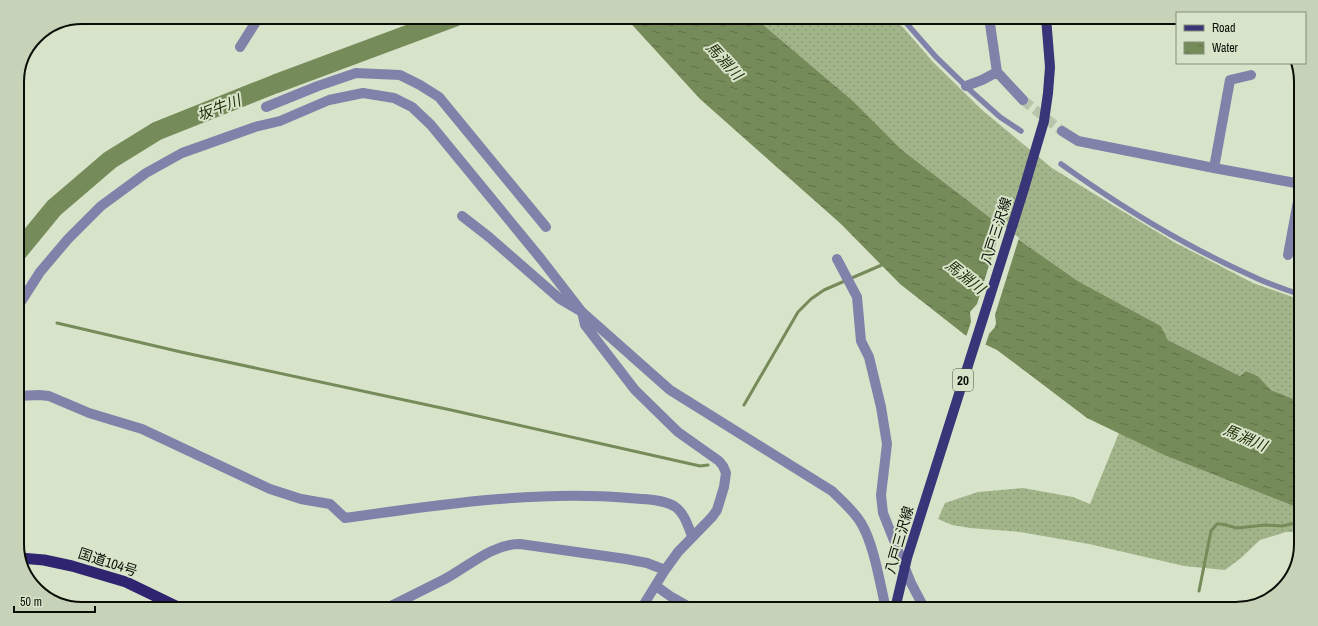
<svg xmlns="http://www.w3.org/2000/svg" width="1318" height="626" font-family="'Archivo Narrow','Noto Sans JP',sans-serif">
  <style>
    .grass { fill: url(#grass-dots) }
    .water { fill: url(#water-ripples) }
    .pier { fill: #d8e4c9 }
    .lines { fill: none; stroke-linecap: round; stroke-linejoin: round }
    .stream { stroke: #768b5a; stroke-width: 3 }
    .river { stroke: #768b5a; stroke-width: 19 }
    .minor-tunnel { stroke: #b9c4ac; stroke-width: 10; stroke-dasharray: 10 5; stroke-linecap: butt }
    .service { stroke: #8082aa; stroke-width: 5.5 }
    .minor { stroke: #8082aa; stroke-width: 10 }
    .primary { stroke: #383579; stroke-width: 10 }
    .trunk { stroke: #2e2470; stroke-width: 11 }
    .labels { text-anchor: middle; stroke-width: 4; stroke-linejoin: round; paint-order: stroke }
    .shield { fill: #d8e4c9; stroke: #474e40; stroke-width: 1 }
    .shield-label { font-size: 13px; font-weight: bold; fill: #090d05 }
    .street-label { font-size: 14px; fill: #090d05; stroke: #d8e4c9 }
    .water-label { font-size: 15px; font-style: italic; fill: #223009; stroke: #d8e4c9 }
    .rim { fill: none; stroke: #090d05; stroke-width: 2 }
  </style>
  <defs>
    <pattern id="grass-dots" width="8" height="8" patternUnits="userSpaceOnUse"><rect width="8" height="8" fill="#a2b58a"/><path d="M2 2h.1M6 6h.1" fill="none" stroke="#8a9a76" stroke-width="1.8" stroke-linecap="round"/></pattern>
    <pattern id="water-ripples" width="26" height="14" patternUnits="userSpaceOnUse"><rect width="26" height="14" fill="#768b5a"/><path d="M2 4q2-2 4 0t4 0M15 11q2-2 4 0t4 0" fill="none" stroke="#5f7048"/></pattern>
  </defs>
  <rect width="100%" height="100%" fill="#d8e4c9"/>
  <path class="grass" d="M754 17H894L933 62 982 110 1052 168 1114 206 1174 242 1253 283 1301 300V402L1271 390 1258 376 1246 371 1240 376 1168 340 1161 326 1078 281 1022 242 902 150 853 101Z
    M1119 433 1166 456 1301 509V532H1286L1260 540 1241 558 1225 570 1184 566 1089 544 1020 532 970 528 952 525 938 519 945 503 978 492 1023 488 1073 497 1090 504Z"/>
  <path class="water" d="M625 17H754L853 101 902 150 1022 242 1078 281 1161 326 1168 340 1240 376 1246 371 1258 376 1271 390 1301 402V509L1166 456 1087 418 997 350 965 335 900 284 841 224 700 99Z"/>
  <path class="pier" d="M1002 224 1019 238 995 315 996 323 995 327 989 334 985 346 966 337 971 322 970 312 977 304Z"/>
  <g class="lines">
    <path class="stream" d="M57 323 181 352 451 410 700 466 708 465
      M744 405 798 312 811 299 824 290 884 264
      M1199 591 1211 531 1217 524H1222L1237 528 1265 525 1282 526 1301 522"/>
    <path class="river" d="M17 253 54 208 110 160 157 131 275 84 455 17"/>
    <path class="minor-tunnel" d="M1023 100 1062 131"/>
    <path class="service" d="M901 17 936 57 972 92 1000 117 1021 131
      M1061 164C1121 207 1185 246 1252 276 1268 284 1285 289 1301 295"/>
    <path class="minor" d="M989 17 997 72 1023 100
      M240 47 259 17
      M966 86 982 80 997 72
      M266 107 318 86 356 73 400 75 420 85 439 97 546 227
      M1062 131 1078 141 1214 168 1301 184
      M1214 168 1230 80 1251 75
      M462 216 489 237 560 299 582 312 585 325 635 390 678 432 719 461 723 466 726 473 724 487 717 510 712 517 678 552 665 570 641 609
      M1288 255 1301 185
      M837 259 857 297 861 341 869 357 881 407 887 444 881 495 883 513 911 583 921 602 924 609
      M17 308 40 272 68 239 101 206 146 173 182 153 255 127 280 121 329 100 363 93 394 98 412 107 431 125 541 259 582 312 670 390 832 491C842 501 854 511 861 523 874 544 880 584 886 609
      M17 396 39 395 49 396 89 413 142 429 270 489 301 499 330 504 345 518C438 505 534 490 629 498 643 499 661 499 674 506 684 512 688 526 692 536
      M656 586 670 596 693 609
      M385 609C405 599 425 589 445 579 469 566 492 544 520 544L626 559 647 563 665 570"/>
    <path class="primary" d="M895 609 907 558 1023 192 1044 121 1048 93 1050 67 1046 17"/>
    <path class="trunk" d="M20 558 44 560 72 566 126 582 182 609"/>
  </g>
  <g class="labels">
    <rect class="shield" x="953" y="369" width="20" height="22" rx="3"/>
    <g class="shield-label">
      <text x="963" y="385">20</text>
    </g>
    <g class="street-label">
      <text transform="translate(996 231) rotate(-72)" y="5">八戸三沢線</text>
      <text transform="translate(899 540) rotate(-74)" y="5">八戸三沢線</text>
      <text transform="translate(108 562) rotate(18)" y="5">国道104号</text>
    </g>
    <g class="water-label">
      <text transform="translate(724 61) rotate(47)" y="5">馬淵川</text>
      <text transform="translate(219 108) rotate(-21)" y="5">坂牛川</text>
      <text transform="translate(965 277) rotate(38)" y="5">馬淵川</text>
      <text transform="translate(1245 438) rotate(23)" y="5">馬淵川</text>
    </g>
  </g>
  <path d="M0 0H1318V626H0ZM82 24H1236A58 58 0 0 1 1294 82V544A58 58 0 0 1 1236 602H82A58 58 0 0 1 24 544V82A58 58 0 0 1 82 24Z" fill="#c7d3b9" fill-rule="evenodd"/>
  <path class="rim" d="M82 24H1236A58 58 0 0 1 1294 82V544A58 58 0 0 1 1236 602H82A58 58 0 0 1 24 544V82A58 58 0 0 1 82 24Z"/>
  <rect x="1176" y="12" width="130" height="52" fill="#d8e4c9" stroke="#858e7b"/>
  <rect x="1184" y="25" width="20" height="6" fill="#383579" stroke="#858e7b"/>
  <text x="1212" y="32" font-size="12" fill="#090d05">Road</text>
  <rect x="1184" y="42" width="20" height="12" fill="url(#water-ripples)" stroke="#858e7b"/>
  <text x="1212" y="52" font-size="12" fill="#090d05">Water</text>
  <path d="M14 606v6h81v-6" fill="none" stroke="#090d05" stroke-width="2"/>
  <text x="20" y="606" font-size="12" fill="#090d05" stroke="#d8e4c9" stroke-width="3" paint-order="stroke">50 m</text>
</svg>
